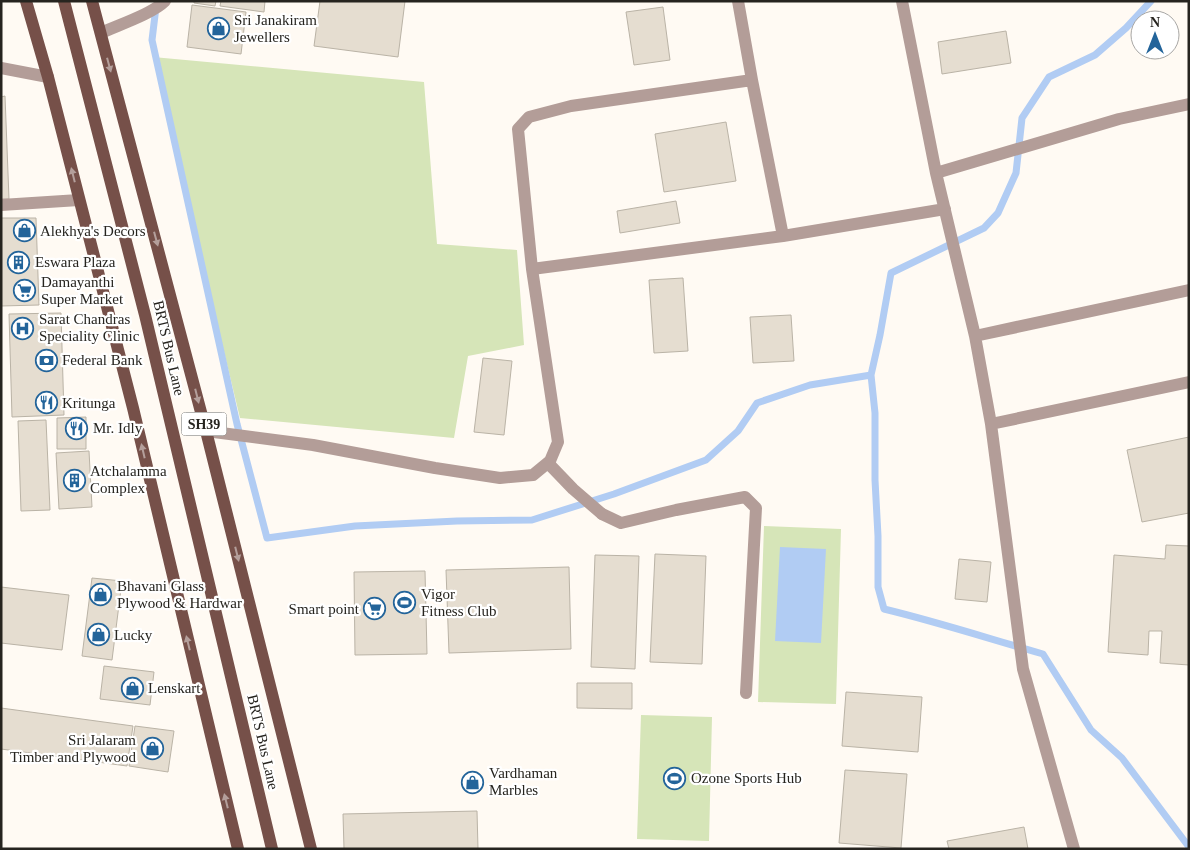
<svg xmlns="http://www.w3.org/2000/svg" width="1190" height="850" font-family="'Times New Roman',serif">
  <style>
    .green { fill: #d6e5b8 }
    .water { fill: #b1ccf3 }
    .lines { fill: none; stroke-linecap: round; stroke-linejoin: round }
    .stream { stroke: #b1ccf3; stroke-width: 7 }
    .building { fill: #e5ddd0; stroke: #bab3a6 }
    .lane { stroke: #b39d98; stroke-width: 12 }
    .street { stroke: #b39d98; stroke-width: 12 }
    .primary { stroke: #765049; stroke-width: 12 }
    .oneway { fill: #b49f9b }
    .labels { text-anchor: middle; stroke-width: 4.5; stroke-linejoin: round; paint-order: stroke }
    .shield { fill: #fff; stroke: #676662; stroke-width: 1 }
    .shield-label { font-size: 14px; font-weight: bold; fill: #26241f }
    .poi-label { font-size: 15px; fill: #26241f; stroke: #fff; text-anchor: start }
    .street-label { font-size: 15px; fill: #26241f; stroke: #fff }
  </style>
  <rect width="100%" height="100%" fill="#fffaf3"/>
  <path class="green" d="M153 57 424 82 437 244 517 250 524 345 468 356 454 438 240 418Z
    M764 526 841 529 836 704 758 702Z
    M641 715 712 717 709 841 637 839Z"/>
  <path class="water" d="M780 547 826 549 821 643 775 641Z"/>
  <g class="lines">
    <path class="stream" d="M156 7 152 40 237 424 267 538 355 526 457 521 532 520 614 494 706 460 738 431 757 403 810 385 871 375 875 413V480L878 536V587L884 609C938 622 990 639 1043 654L1091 730 1122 758 1189 847
      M871 375 880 335 891 273 984 228 998 213 1016 173 1022 118 1049 77 1095 55 1126 28 1151 1"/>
  </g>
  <path class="building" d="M194 1H216L215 6 194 3Z
    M221 1H265L264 12 220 6Z
    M320 1H405L398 57 314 46Z
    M192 5 246 12 241 54 187 47Z
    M663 7 670 60 634 65 626 12Z
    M1006 31 1011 63 942 74 938 42Z
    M5 96 9 199H1V97Z
    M726 122 736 181 664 192 655 134Z
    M676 201 680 223 620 233 617 211Z
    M1 218H36L39 305 1 306Z
    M683 278 688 351 654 353 649 280Z
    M61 313 64 415 12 417 9 314Z
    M791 315 794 361 753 363 750 317Z
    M483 358 512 361 504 435 474 432Z
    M86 417V449H57V418Z
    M46 420 50 510 21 511 18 421Z
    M1189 437V513L1142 522 1127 450Z
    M89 451 92 507 59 509 56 453Z
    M1166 545 1189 546V665L1160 663 1162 631H1149L1148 655 1108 652 1114 555 1165 559Z
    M655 554 706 556 702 664 650 662Z
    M595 555 639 556 635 669 591 667Z
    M959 559 991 562 987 602 955 599Z
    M569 567 571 649 449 653 446 570Z
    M425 571 427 654 355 655 354 572Z
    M92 578 122 581 112 660 82 656Z
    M1 587 69 595 62 650 1 643Z
    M104 666 154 672 150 705 100 699Z
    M577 683H632V709L577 708Z
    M846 692 922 697 918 752 842 746Z
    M1 708 133 726 127 766 1 749Z
    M135 726 174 731 168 772 129 766Z
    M845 770 907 774 901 848 839 843Z
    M477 811 478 849H344L343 814Z
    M1024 827 1028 849H949L947 841Z"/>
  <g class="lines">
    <path class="lane" d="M1 205 79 200
      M602 514 621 523 676 510 745 497 756 508 746 693"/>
    <path class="street" d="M738 1 752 80 783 236
      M902 1 936 173 975 336 991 424 1023 669 1074 849
      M101 33C118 25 152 14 165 1
      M1 68 48 77
      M936 173 1119 119 1189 104
      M532 269 783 236 945 209
      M975 336 1189 290
      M991 424 1189 382
      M206 431 313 445 435 468 500 478 533 475 550 461 558 442 532 269 518 129 529 117 571 106 752 80
      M548 463 573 489 602 514"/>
    <path class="primary" d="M26 1 48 77 133 408 238 849
      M64 1 145 315 272 849
      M92 1 206 431 311 849"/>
  </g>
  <defs><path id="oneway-solid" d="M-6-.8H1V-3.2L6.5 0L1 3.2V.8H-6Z" transform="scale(1.25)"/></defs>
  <g class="oneway">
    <use href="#oneway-solid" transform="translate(109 65) rotate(75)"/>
    <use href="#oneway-solid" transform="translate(73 175) rotate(-104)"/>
    <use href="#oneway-solid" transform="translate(156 239) rotate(75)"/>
    <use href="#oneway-solid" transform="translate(197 396) rotate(76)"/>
    <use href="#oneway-solid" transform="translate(143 451) rotate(-103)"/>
    <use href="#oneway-solid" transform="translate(237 554) rotate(76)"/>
    <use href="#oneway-solid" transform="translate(188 643) rotate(-104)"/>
    <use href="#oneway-solid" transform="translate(226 801) rotate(-104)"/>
  </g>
  <defs>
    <symbol id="shop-ring" viewBox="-11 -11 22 22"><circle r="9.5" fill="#fff" stroke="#23649a" stroke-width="1.5"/><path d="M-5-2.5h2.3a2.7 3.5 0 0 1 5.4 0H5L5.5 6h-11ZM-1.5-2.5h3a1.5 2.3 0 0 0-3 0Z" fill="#23649a"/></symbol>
    <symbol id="building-ring" viewBox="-11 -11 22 22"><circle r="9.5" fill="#fff" stroke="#23649a" stroke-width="1.5"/><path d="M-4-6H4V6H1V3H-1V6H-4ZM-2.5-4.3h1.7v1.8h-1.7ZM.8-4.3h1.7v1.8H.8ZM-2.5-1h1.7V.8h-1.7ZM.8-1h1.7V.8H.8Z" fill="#23649a"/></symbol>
    <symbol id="supermarket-ring" viewBox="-11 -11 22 22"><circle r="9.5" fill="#fff" stroke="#23649a" stroke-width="1.5"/><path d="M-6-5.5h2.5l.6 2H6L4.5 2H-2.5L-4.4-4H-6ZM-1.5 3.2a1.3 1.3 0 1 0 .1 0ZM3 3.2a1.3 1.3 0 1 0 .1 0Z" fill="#23649a"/></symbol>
    <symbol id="hospital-ring" viewBox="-11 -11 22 22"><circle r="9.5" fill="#fff" stroke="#23649a" stroke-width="1.5"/><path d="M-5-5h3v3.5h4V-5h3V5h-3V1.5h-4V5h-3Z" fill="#23649a"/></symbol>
    <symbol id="bank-ring" viewBox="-11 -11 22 22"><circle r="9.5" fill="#fff" stroke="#23649a" stroke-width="1.5"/><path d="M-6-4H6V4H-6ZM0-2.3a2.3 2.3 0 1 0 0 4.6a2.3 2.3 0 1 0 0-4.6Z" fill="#23649a"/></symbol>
    <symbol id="restaurant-ring" viewBox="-11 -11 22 22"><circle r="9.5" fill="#fff" stroke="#23649a" stroke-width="1.5"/><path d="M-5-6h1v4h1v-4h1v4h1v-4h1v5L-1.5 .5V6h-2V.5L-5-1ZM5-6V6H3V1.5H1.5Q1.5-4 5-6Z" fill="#23649a"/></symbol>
    <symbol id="stadium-ring" viewBox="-11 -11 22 22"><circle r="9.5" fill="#fff" stroke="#23649a" stroke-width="1.5"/><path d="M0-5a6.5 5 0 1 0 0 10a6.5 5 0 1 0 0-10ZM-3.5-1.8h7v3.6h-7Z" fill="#23649a"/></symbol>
  </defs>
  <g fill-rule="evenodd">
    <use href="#shop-ring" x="206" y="16" width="25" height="25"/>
    <use href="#shop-ring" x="12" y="218" width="25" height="25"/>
    <use href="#building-ring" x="6" y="250" width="25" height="25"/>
    <use href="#supermarket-ring" x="12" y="278" width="25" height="25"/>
    <use href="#hospital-ring" x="10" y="316" width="25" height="25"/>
    <use href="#bank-ring" x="34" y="348" width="25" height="25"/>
    <use href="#restaurant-ring" x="34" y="390" width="25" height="25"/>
    <use href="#restaurant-ring" x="64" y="416" width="25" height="25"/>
    <use href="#building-ring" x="62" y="468" width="25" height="25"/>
    <use href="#shop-ring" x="88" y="582" width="25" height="25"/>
    <use href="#stadium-ring" x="392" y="590" width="25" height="25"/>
    <use href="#supermarket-ring" x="362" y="596" width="25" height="25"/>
    <use href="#shop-ring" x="86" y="622" width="25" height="25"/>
    <use href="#shop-ring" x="120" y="676" width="25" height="25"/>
    <use href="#shop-ring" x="140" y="736" width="25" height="25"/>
    <use href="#stadium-ring" x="662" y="766" width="25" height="25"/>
    <use href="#shop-ring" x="460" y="770" width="25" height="25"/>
  </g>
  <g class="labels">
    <rect class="shield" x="181.5" y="412.5" width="45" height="23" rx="4"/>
    <g class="shield-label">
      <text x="204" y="429">SH39</text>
    </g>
    <g class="poi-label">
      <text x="234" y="25">Sri Janakiram<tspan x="234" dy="17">Jewellers</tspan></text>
      <text x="40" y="236">Alekhya's Decors</text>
      <text x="35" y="267">Eswara Plaza</text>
      <text x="41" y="287">Damayanthi<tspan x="41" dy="17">Super Market</tspan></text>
      <text x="39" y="324">Sarat Chandras<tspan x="39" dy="17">Speciality Clinic</tspan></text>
      <text x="62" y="365">Federal Bank</text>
      <text x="62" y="408">Kritunga</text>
      <text x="93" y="433">Mr. Idly</text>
      <text x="90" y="476">Atchalamma<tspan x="90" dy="17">Complex</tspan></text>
      <text x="117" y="591">Bhavani Glass<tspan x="117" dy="17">Plywood &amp; Hardwar</tspan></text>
      <text x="421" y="599">Vigor<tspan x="421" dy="17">Fitness Club</tspan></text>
      <text x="359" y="614" text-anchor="end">Smart point</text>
      <text x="114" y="640">Lucky</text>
      <text x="148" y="693">Lenskart</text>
      <text x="136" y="745" text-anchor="end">Sri Jalaram<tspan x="136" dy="17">Timber and Plywood</tspan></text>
      <text x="489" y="778">Vardhaman<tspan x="489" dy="17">Marbles</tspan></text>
      <text x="691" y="783">Ozone Sports Hub</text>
    </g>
    <g class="street-label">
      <text transform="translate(169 348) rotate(77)" y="5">BRTS Bus Lane</text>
      <text transform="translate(263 742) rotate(77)" y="5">BRTS Bus Lane</text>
    </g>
  </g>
  <rect width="1190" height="850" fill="none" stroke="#26241f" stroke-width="5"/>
  <g transform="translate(1155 35)"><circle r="24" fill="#ffffff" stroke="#a8a7a5"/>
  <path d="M0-4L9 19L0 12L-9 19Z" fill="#23649a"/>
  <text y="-8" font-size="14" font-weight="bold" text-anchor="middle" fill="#26241f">N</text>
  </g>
</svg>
